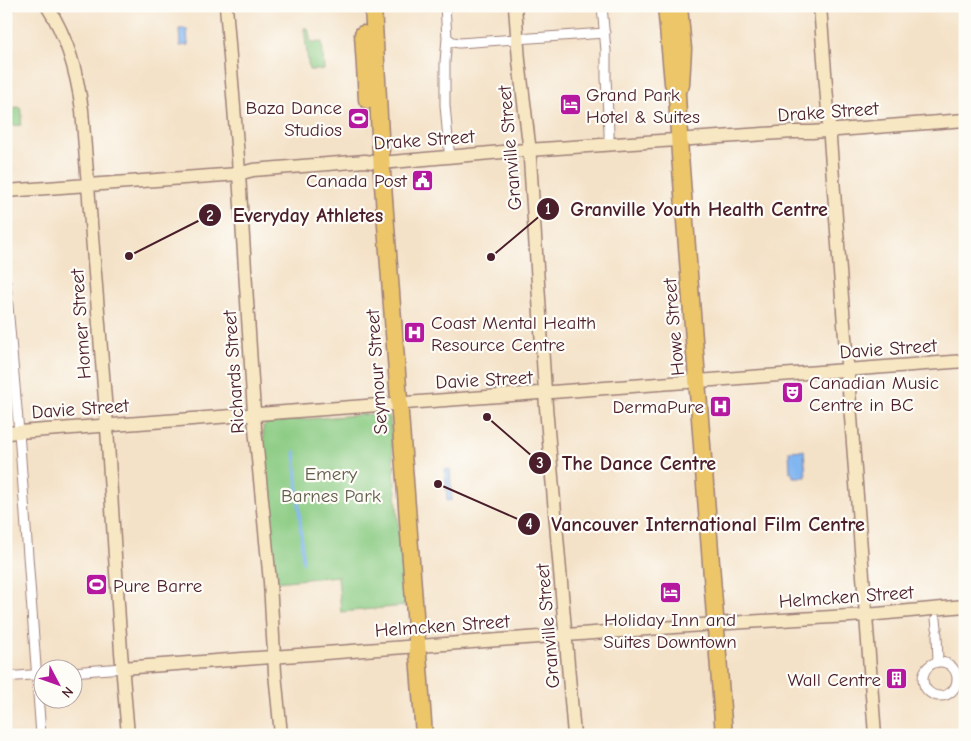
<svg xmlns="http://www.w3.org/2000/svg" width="971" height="741" font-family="'Comic Neue',sans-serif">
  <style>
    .green { fill: #8ccc84; stroke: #6b7658 }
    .water { fill: #82b6f0; stroke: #666a8e }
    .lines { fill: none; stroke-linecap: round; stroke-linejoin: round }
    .stream { stroke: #82b6f0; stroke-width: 3 }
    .street-casing { stroke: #9f807a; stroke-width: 11 }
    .secondary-casing { stroke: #9f807a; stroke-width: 15 }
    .highway-casing { stroke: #9f807a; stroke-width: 19 }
    .street { stroke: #fff; stroke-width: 9 }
    .secondary { stroke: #f7e8c3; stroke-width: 12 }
    .highway { stroke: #ecc669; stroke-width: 16 }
    .labels { text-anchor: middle; stroke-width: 4.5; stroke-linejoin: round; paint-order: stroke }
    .poi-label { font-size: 19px; fill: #4a1f2b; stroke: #fdfcf7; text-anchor: start }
    .street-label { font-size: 19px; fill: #4a1f2b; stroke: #fdfcf7 }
    .park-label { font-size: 19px; fill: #615c4a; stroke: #fdfcf7 }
    .leader { fill: none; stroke: #4a1f2b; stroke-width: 2 }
    .callout-dot { fill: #4a1f2b; stroke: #fdfcf7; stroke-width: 2 }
    .mark-label { font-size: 15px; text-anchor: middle; font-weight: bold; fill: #fff }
    .callout-label { font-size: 20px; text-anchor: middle; font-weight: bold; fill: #4a1f2b; stroke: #fdfcf7; stroke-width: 4.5; stroke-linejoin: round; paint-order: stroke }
  </style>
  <rect width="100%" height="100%" fill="#fdfcf7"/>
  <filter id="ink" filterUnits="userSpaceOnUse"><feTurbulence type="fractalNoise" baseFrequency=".02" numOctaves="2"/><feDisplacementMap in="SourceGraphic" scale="10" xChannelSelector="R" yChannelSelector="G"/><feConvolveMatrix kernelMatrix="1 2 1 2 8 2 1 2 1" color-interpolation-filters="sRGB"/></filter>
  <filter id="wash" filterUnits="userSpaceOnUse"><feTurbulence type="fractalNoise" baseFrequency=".0096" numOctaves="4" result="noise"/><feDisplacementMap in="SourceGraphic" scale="20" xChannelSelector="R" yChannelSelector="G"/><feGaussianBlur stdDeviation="1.12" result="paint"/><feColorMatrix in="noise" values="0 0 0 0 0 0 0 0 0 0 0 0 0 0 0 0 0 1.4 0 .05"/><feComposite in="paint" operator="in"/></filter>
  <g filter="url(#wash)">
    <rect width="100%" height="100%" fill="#f4e2c8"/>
    <path class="green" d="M304 28H308L311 43 322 42 324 70H309Z
      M20 107 22 115 21 125 10 126 8 108Z
      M384 413 387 414 390 418 405 606 341 612 338 576 275 582 264 456 263 426 269 422Z"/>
    <path class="water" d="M179 29H187L188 45 180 46Z
      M804 450 806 477H793L792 472H790L789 451Z
      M450 469 452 500 447 501 445 470Z"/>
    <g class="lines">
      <path class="stream" d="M295 451 303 562"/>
    </g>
  </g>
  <g filter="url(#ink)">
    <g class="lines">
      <defs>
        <path id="street" d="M445 6 447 38 445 62V105L449 150 452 156
          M602 6 606 51V78L609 132V145
          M447 38 453 42 459 43 605 33
          M6 283 19 432 41 735
          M936 619 937 628
          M937 634 938 662
          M923 679a17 17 0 1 1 34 0a17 17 0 1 1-34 0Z
          M72 672 122 668
          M6 677 42 674"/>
        <path id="secondary" d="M47 6C68 38 77 73 82 110L106 412 121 652 128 735
          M226 6 238 158 255 428 270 582 275 673 281 735
          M515 6 519 61 529 144 546 407 574 735
          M820 6 875 735
          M6 7 7 6
          M6 191 238 174 253 170 365 161 381 163 513 151 794 132H812L965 120
          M6 433 965 361
          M122 668 729 623 866 615 965 606"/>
        <path id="highway" d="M373 6 382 172 424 735
          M666 6 673 83 677 94 680 155 724 735
          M679 6 683 49 681 85
          M363 34 367 100"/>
      </defs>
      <use href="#street" class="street-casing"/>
      <use href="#secondary" class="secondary-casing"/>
      <use href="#highway" class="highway-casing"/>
      <use href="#street" class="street"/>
      <use href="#secondary" class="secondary"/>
      <use href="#highway" class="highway"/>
    </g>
  </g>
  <defs>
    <symbol id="hotel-square" viewBox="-11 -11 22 22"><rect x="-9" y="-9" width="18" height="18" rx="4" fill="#b5179e" stroke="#fdfcf7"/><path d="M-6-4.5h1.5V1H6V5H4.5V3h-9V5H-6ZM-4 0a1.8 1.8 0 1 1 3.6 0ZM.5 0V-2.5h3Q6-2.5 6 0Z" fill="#fff"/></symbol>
    <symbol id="stadium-square" viewBox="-11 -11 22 22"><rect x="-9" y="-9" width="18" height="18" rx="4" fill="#b5179e" stroke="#fdfcf7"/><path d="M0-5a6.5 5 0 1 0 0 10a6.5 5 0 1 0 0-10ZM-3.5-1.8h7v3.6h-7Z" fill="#fff"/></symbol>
    <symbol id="civic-square" viewBox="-11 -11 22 22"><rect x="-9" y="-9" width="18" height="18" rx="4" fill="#b5179e" stroke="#fdfcf7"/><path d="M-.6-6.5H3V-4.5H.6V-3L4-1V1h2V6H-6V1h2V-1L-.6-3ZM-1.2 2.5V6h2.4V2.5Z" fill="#fff"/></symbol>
    <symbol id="hospital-square" viewBox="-11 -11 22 22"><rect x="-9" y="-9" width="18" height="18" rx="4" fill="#b5179e" stroke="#fdfcf7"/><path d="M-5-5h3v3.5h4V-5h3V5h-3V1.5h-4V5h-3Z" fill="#fff"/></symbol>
    <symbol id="theatre-square" viewBox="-11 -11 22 22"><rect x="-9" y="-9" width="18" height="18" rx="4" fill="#b5179e" stroke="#fdfcf7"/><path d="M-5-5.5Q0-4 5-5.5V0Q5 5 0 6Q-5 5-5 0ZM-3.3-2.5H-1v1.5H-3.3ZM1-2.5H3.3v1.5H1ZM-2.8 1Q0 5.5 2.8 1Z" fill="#fff"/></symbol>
    <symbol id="building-square" viewBox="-11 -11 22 22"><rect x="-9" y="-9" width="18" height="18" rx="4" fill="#b5179e" stroke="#fdfcf7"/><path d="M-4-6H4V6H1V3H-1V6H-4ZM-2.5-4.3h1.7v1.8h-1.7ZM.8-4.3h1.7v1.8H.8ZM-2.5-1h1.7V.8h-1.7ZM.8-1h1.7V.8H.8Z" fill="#fff"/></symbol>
  </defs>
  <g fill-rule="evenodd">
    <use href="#hotel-square" x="558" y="92" width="25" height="25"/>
    <use href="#stadium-square" x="346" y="106" width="25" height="25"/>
    <use href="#civic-square" x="410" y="168" width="25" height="25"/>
    <use href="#hospital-square" x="402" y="320" width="25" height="25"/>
    <use href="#theatre-square" x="780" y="380" width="25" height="25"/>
    <use href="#hospital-square" x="708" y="394" width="25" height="25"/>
    <use href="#stadium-square" x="84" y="572" width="25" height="25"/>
    <use href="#hotel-square" x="658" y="580" width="25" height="25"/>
    <use href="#building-square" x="884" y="666" width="25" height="25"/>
  </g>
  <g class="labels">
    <g class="poi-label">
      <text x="586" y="101">Grand Park<tspan x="586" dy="22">Hotel &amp; Suites</tspan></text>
      <text x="342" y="114" text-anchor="end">Baza Dance<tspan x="342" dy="22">Studios</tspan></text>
      <text x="407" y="187" text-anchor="end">Canada Post</text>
      <text x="431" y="329">Coast Mental Health<tspan x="431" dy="22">Resource Centre</tspan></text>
      <text x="809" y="389">Canadian Music<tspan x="809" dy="22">Centre in BC</tspan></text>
      <text x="704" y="413" text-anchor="end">DermaPure</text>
      <text x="113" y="592">Pure Barre</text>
      <text x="670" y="626" text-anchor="middle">Holiday Inn and<tspan x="670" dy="22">Suites Downtown</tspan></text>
      <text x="881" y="686" text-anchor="end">Wall Centre</text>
    </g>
    <g class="street-label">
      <text transform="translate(828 111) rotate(-4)" y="7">Drake Street</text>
      <text transform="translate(424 139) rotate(-4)" y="7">Drake Street</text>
      <text transform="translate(509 148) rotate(-95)" y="7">Granville Street</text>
      <text transform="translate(80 324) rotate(-94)" y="7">Homer Street</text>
      <text transform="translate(673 327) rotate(-95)" y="7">Howe Street</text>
      <text transform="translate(888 348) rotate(-4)" y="7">Davie Street</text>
      <text transform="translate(233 372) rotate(-94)" y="7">Richards Street</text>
      <text transform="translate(376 372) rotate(-94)" y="7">Seymour Street</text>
      <text transform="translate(484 379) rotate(-3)" y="7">Davie Street</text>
      <text transform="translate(80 408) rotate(-4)" y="7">Davie Street</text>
      <text transform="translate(846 596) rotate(-4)" y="7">Helmcken Street</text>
      <text transform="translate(442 625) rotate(-4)" y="7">Helmcken Street</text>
      <text transform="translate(547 626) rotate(-95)" y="7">Granville Street</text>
    </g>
    <g class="park-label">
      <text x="331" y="480">Emery<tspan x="331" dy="22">Barnes Park</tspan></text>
    </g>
  </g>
  <path class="leader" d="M491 257L548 209M129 256L210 215M487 417L540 463M438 484L529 524"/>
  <g class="callout-dot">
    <circle cx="491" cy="257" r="5"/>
    <circle cx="129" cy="256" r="5"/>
    <circle cx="487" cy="417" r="5"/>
    <circle cx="438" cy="484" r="5"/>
    <circle cx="548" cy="209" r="12"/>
    <circle cx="210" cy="215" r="12"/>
    <circle cx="540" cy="463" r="12"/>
    <circle cx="529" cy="524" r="12"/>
  </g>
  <g class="mark-label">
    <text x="548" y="214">1</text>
    <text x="210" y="221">2</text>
    <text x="540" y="468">3</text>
    <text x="529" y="529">4</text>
  </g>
  <g class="callout-label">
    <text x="699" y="216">Granville Youth Health Centre</text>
    <text x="308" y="222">Everyday Athletes</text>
    <text x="639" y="470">The Dance Centre</text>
    <text x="708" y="531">Vancouver International Film Centre</text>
  </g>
  <rect width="971" height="741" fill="none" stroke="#fdfcf7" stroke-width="25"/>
  <g transform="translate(58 684) rotate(131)"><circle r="24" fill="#fdfcf7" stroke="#b5a4a5"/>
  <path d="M0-4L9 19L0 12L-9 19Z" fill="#b5179e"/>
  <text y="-8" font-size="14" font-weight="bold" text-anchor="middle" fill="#4a1f2b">N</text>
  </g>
</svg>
